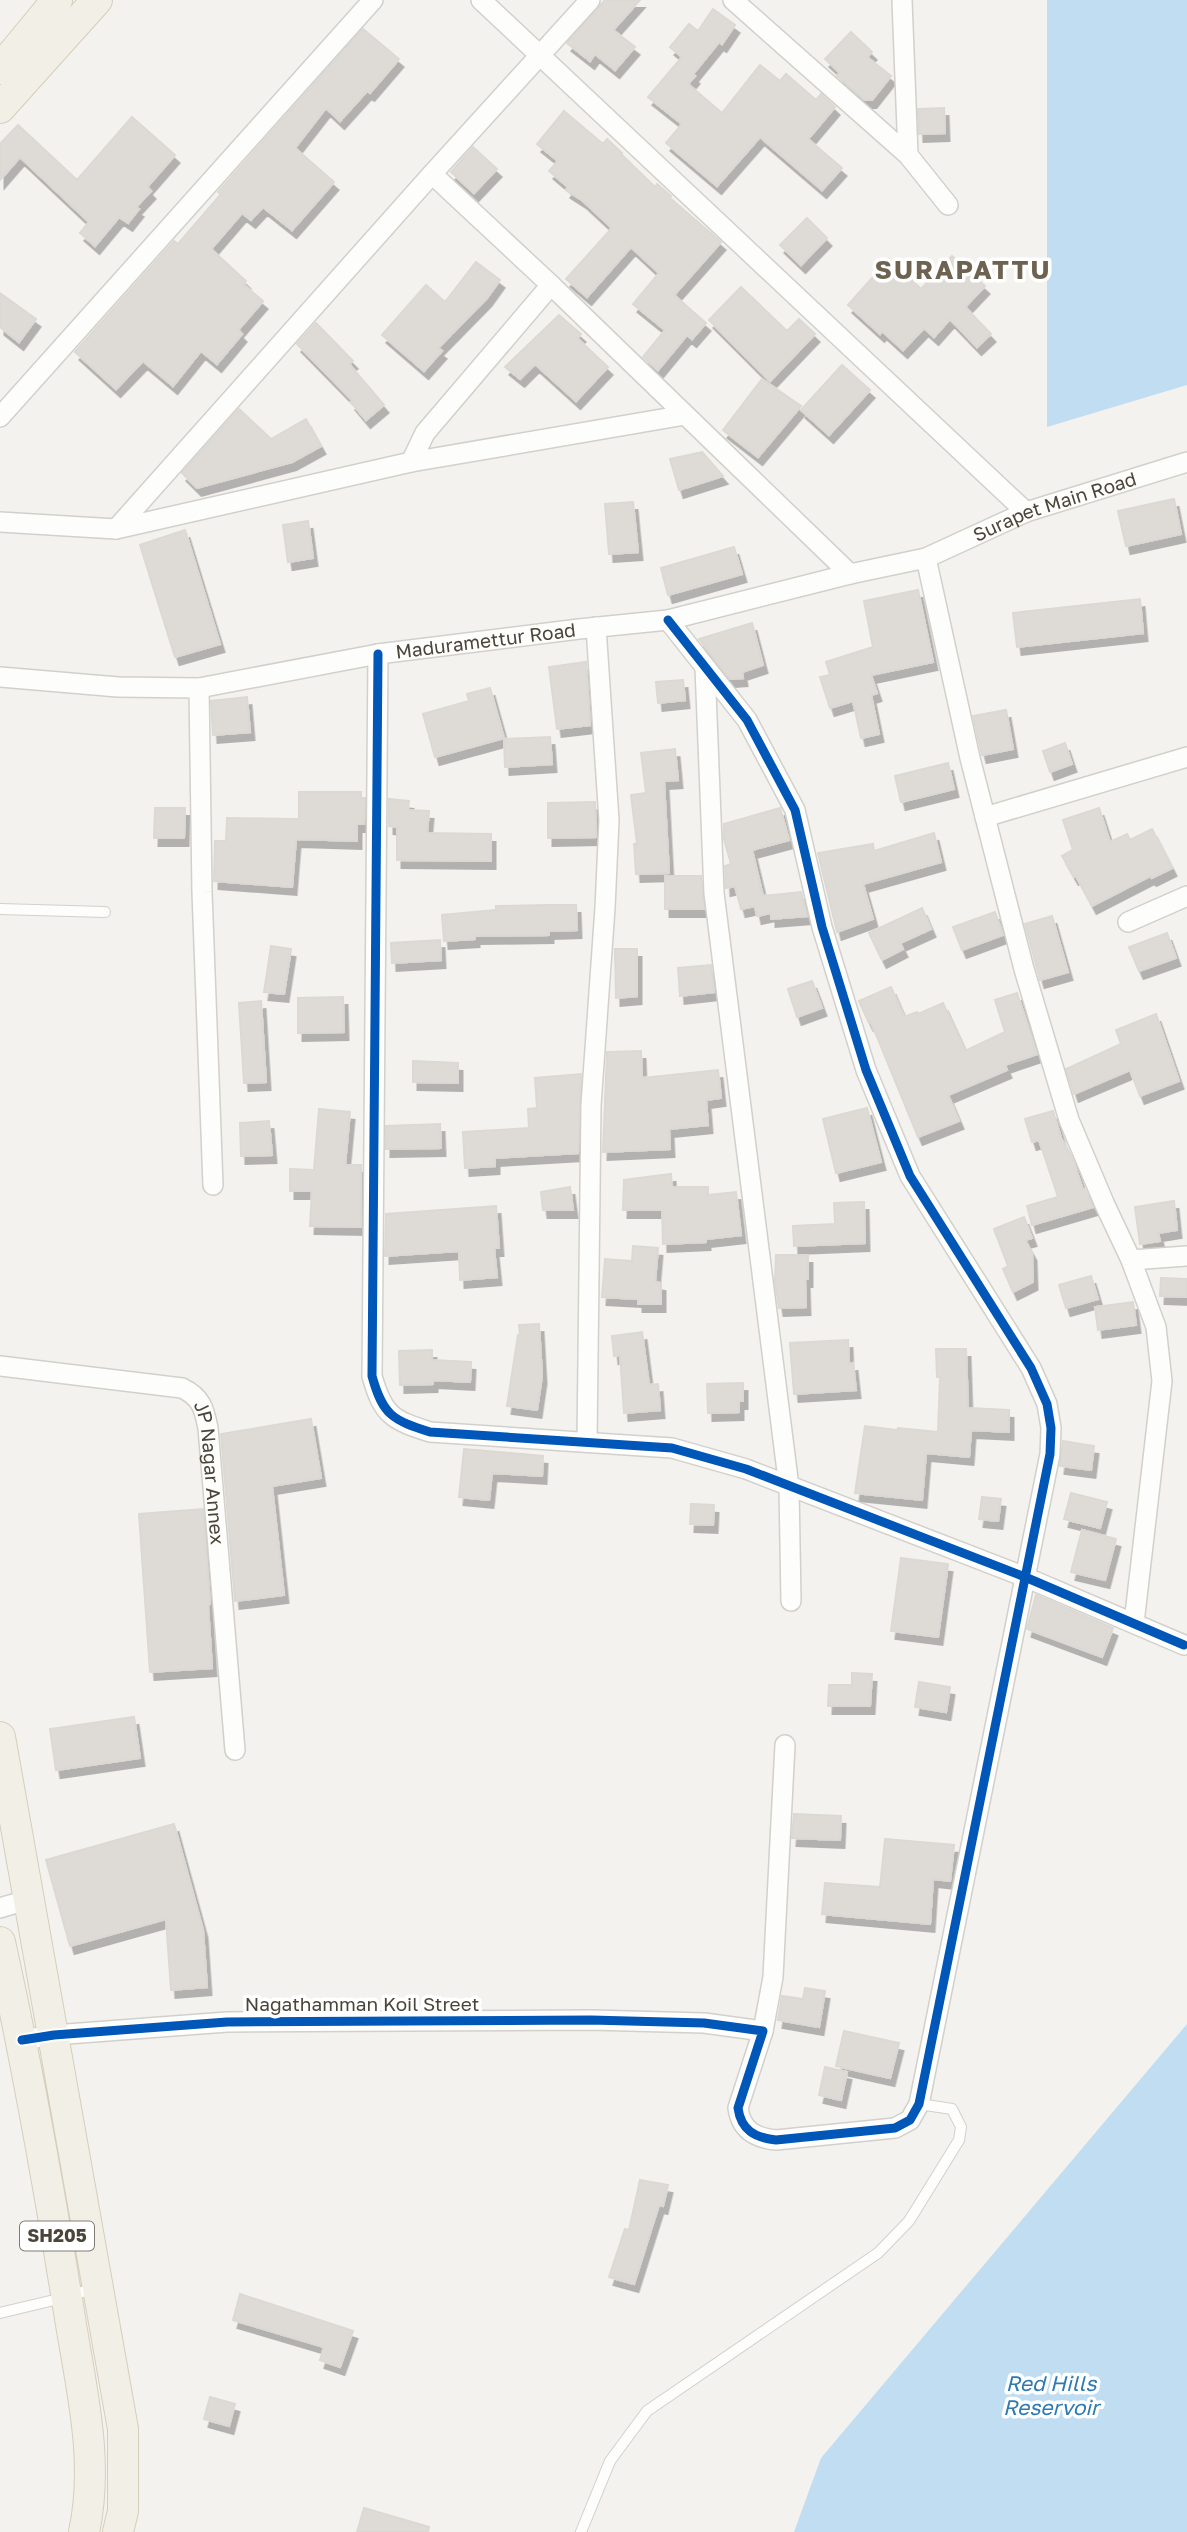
<svg xmlns="http://www.w3.org/2000/svg" width="1187" height="2532" font-family="'Golos Text',sans-serif">
  <style>
    .water { fill: #c0ddf1 }
    .building { fill: #dedbd6; stroke: #dcd9d4; stroke-width: 2; filter: url(#shadow) }
    .lines { fill: none; stroke-linecap: round; stroke-linejoin: round }
    .service-casing { stroke: #d2d0cb; stroke-width: 12 }
    .minor-casing { stroke: #d2d0cb; stroke-width: 22 }
    .primary-casing { stroke: #d6cebb; stroke-width: 32 }
    .service { stroke: #fdfdfc; stroke-width: 10 }
    .minor { stroke: #fdfdfc; stroke-width: 19 }
    .primary { stroke: #f2efe6; stroke-width: 30 }
    .cycleway-casing { stroke: #fff; stroke-width: 13 }
    .cycleway { stroke: #0057b8; stroke-width: 9 }
    .labels { text-anchor: middle; stroke-width: 7; stroke-linejoin: round; paint-order: stroke }
    .shield { fill: #fff; stroke: #817c74; stroke-width: 2 }
    .shield-label { font-size: 18px; font-weight: bold; fill: #4b4439 }
    .street-label { font-size: 19px; fill: #4b4439; stroke: #fff }
    .water-label { font-size: 21px; font-style: italic; fill: #2e7ab2; stroke: #fff }
    .district-label { font-size: 26px; font-weight: bold; letter-spacing: 2px; fill: #6e6250; stroke: #fff }
  </style>
  <defs>
    <filter id="shadow"><feDropShadow dx="4.5" dy="8" stdDeviation="0" flood-color="#0004"/></filter>
  </defs>
  <rect width="100%" height="100%" fill="#f4f2ee"/>
  <path class="water" d="M1047 0H1187V385L1047 427Z
    M1187 2024V2532H794L821 2458Z"/>
  <path class="building" d="M605 0H640L613 30 635 47 615 70 595 54 590 61 567 43Z
    M713 9 735 25 722 44 719 42 693 74 695 76 688 84 722 113 760 65 780 81 786 74 816 100 821 94 835 107 808 139 842 168 822 190 760 137 717 186 666 143 682 124 648 97 682 57 670 47 689 24 698 31Z
    M363 29 399 59 370 93 367 91 340 121 326 108 295 148 334 182 292 230 263 207 251 220 242 213 211 249 246 281 243 284 263 301 238 330 242 334 217 364 201 351 173 386 143 361 116 389 75 352 174 241 178 244 221 194 218 192Z
    M851 32 872 52 867 57 891 76 872 100H865L837 76 840 73 825 59Z
    M944 108 945 133 919 134 918 109Z
    M564 111 603 144 607 139 622 153 621 154 655 187 657 184 671 196 670 198 721 242 674 295 706 323 692 339 687 335 658 370 643 357 665 330 633 304 659 273 631 247 587 297 566 279 612 228 583 201 566 190 568 187 549 171 558 161 537 144Z
    M132 117 175 155 147 187 151 191 136 207 139 209 128 223 119 217 95 246 80 233 89 222 20 157 0 180V144L18 125 77 180Z
    M473 147 497 169 474 193 451 172Z
    M807 218 827 238 801 265 780 245Z
    M952 256 985 286 965 307 991 334 977 347 950 319 934 337 924 328 903 350 882 331 880 334 848 305 889 259 921 289Z
    M476 262 500 280 487 298 438 348 442 351 424 371 382 335 426 285 445 302Z
    M741 287 787 331 799 319 815 334 770 381 709 320Z
    M0 293 36 319 19 342 0 327Z
    M559 315 581 334 577 338 608 367 576 401 535 364 520 379 505 367Z
    M316 323 353 361 349 364 384 405 366 420 351 402 353 401 297 344Z
    M842 365 870 390 829 435 801 410Z
    M762 379 801 406 758 457 723 430Z
    M239 409 271 439 306 419 321 446 292 462 197 488 182 473Z
    M702 452 723 476 679 490 670 459Z
    M1174 499 1181 534 1126 546 1118 511Z
    M633 502 638 552 609 554 605 504Z
    M308 521 313 558 288 562 283 525Z
    M185 530 220 644 175 657 140 545Z
    M734 547 742 574 668 595 661 568Z
    M918 590 933 662 871 675 877 693 871 695 879 734 861 738 853 701 830 708 820 677 830 675 826 662 873 647 864 601Z
    M1140 599 1143 633 1017 647 1013 613Z
    M752 623 763 665 742 672 743 678 730 679 699 639Z
    M586 662 590 725 557 729 549 667Z
    M683 680 685 700 658 703 656 682Z
    M490 688 504 738 435 757 423 714 469 701 467 694Z
    M247 697 250 732 213 735 211 701Z
    M1006 710 1013 749 982 755 973 716Z
    M550 737 552 764 505 767 504 739Z
    M1065 743 1072 764 1050 772 1043 751Z
    M675 749 678 780 664 781 669 873 636 874 634 844H637L631 795 646 793 641 753Z
    M948 763 954 789 901 802 895 776Z
    M299 792H361V798H365L364 824H357V841L296 839 292 887 214 881 215 841H226L227 818 299 819Z
    M389 799 409 801 408 810 429 811 427 833 491 834V861L397 860V827L389 826Z
    M595 802 596 837 548 838V803Z
    M155 808H185L184 838H154Z
    M780 808 789 840 752 850 763 896 801 892 807 916 771 919V913L757 916 755 906 741 909 735 886 726 888 725 866 731 864 724 839V824Z
    M1099 808 1110 842 1127 834 1130 840 1152 829 1172 868 1152 878 1150 876 1092 906 1076 876 1074 877 1062 856 1073 850 1063 820Z
    M934 833 941 862 863 884 873 919 837 932 818 853 873 844 874 851Z
    M665 876H701L704 909H665Z
    M549 905H576L577 930 549 931V935L475 936V939L444 941 442 915 496 910V906Z
    M922 908 931 929 900 943 903 949 882 960 869 933Z
    M995 912 1003 935 962 950 953 927Z
    M1052 916 1068 972 1040 980 1025 924Z
    M1167 933 1176 958 1139 971 1129 947Z
    M440 940 441 960 392 963 391 943Z
    M271 946 291 949 284 994 264 992Z
    M615 949H637V996L616 998Z
    M711 965 714 992 680 996 678 968Z
    M812 981 822 1008 797 1017 788 989Z
    M891 987 904 1017 917 1012 918 1014 943 1003 965 1051 1005 1032 995 1000 1017 993 1037 1054 1005 1065 1007 1070 948 1095 959 1121 918 1137 871 1022 869 1023 859 1001Z
    M343 997 344 1032 298 1033V998Z
    M261 1001 266 1082 244 1083 239 1003Z
    M1156 1014 1179 1081 1140 1096 1130 1070 1074 1094 1066 1069 1121 1044 1116 1030Z
    M641 1051 642 1078 718 1070 721 1098 706 1100 708 1125 669 1129 670 1149 603 1152 607 1052Z
    M413 1061 458 1063V1083L413 1082Z
    M581 1074 578 1153 495 1158V1166L465 1168 463 1132 529 1128 528 1109 537 1108 535 1078Z
    M867 1108 881 1162 836 1173 823 1119Z
    M319 1109 350 1112 345 1165H361V1227L310 1226 312 1191H290V1169L314 1170Z
    M1053 1111 1061 1138 1074 1163 1083 1190 1085 1189 1093 1207 1032 1225 1027 1206 1058 1197 1039 1140 1032 1142 1025 1119Z
    M269 1121 272 1155 241 1156 240 1123Z
    M440 1124 441 1148 386 1149V1126Z
    M671 1174 672 1187H708V1195L736 1192 741 1235 706 1239V1242L663 1244 662 1210H623L624 1180Z
    M570 1187 573 1210H543L541 1192Z
    M1174 1201 1177 1230 1158 1233 1160 1241 1140 1244 1135 1207Z
    M864 1202 865 1243 794 1246 793 1226 835 1224 834 1203Z
    M496 1206 499 1248H494L497 1277 460 1280 459 1251 385 1256 386 1214Z
    M1024 1217 1032 1238 1025 1240 1032 1253 1033 1282 1013 1292 1003 1269 1008 1266 994 1229Z
    M633 1246 658 1248 655 1282 661 1283V1304H638V1299L602 1297 605 1259 632 1261Z
    M776 1255H808V1279H805L806 1307 779 1308 775 1282Z
    M1091 1276 1098 1299 1066 1308 1059 1285Z
    M1161 1278 1187 1279V1297L1160 1296Z
    M1133 1302 1136 1325 1098 1330 1095 1307Z
    M539 1324 542 1376 537 1410 507 1406 518 1335H520L519 1325Z
    M642 1332 649 1385 658 1384 660 1410 624 1413 620 1355 614 1356 612 1336Z
    M848 1340 849 1364 853 1363 856 1390 794 1394 790 1343Z
    M936 1349H966L968 1408 1009 1410V1432L971 1430 969 1457 926 1453 922 1500 855 1493 865 1426 897 1430 898 1428 938 1432 940 1377H937Z
    M432 1350V1360L471 1362 470 1382 433 1380V1384L400 1385 399 1351Z
    M743 1383V1401H739V1412L708 1413 707 1384Z
    M311 1419 321 1478 272 1486 284 1595 235 1601 221 1434Z
    M1063 1441 1094 1446 1091 1470 1060 1466Z
    M464 1449 543 1456 542 1476 492 1473 489 1500 459 1497Z
    M1071 1493 1107 1502 1100 1528 1064 1519Z
    M982 1497 1001 1499 998 1521 979 1519Z
    M691 1504 714 1505 713 1525 690 1524Z
    M203 1509 210 1604 208 1605 212 1668 150 1672 139 1514Z
    M1082 1530 1116 1539 1105 1580 1071 1572Z
    M901 1558 948 1564 938 1637 891 1631Z
    M1036 1595 1113 1628 1102 1657 1027 1629Z
    M852 1673 872 1674 870 1706H828L829 1685H852Z
    M919 1682 950 1687 946 1712 915 1707Z
    M134 1717 140 1758 56 1770 50 1729Z
    M794 1814 841 1816 840 1840 792 1838Z
    M174 1824 203 1930 207 1987 171 1990 166 1919 70 1946 46 1860Z
    M885 1839 954 1845 950 1881 933 1879 930 1924 822 1914 825 1883 880 1887Z
    M805 1988 825 1991 819 2027 778 2020 782 1996 803 1999Z
    M844 2031 899 2043 890 2078 836 2066Z
    M825 2067 847 2072 841 2100 819 2095Z
    M640 2180 668 2185 663 2206 659 2205 634 2284 609 2277 625 2229 629 2230Z
    M240 2294 353 2331 340 2367 320 2360 324 2347 233 2320Z
    M210 2397 235 2404 229 2426 204 2419Z
    M364 2508 429 2527 428 2532H357Z"/>
  <g class="lines">
    <defs>
      <path id="service" d="M0 909 105 912
        M0 2313 67 2297 94 2288
        M581 2532 610 2461 647 2411 878 2253 909 2221 959 2140 961 2127 952 2109 919 2104"/>
      <g id="minor">
        <path d="M481 0 1026 512"/>
        <path d="M733 0 908 155 948 205"/>
        <path d="M902 0 908 155"/>
        <path d="M432 174 551 285 425 433 411 462 116 529 432 174 590 0"/>
        <path d="M551 285 850 574"/>
        <path d="M0 417 373 0"/>
        <path d="M411 462 685 415"/>
        <path d="M0 522 116 529"/>
        <path d="M926 558 970 758 1024 969 1069 1120 1105 1205 1131 1260 1156 1327 1162 1381 1134 1623"/>
        <path d="M378 654 372 1376C383 1416 393 1420 430 1432L672 1448 746 1469 1025 1577 1184 1645"/>
        <path d="M705 667 714 893 789 1487 791 1601"/>
        <path id="s1" d="M0 677 118 687 199 688 378 654 579 629 668 620 850 574 926 558 1026 512 1187 462"/>
        <path d="M199 688 202 892 213 1185"/>
        <path d="M985 817 1187 757"/>
        <path d="M1128 922 1187 896"/>
        <path d="M1131 1260 1187 1256"/>
        <path id="s2" d="M0 1366 182 1388C201 1397 204 1408 208 1428L235 1750"/>
        <path d="M587 1442 591 1105 605 908 609 820 596 627"/>
        <path d="M0 1908 30 1899"/>
        <path d="M763 2031 773 1977 785 1745"/>
        <path d="M22 2040 54 2035 227 2022 591 2020 704 2023 763 2031 738 2108C741 2130 755 2138 776 2140L895 2128 910 2120 919 2104 1050 1454 1051 1428 1047 1404 1031 1368 910 1176 866 1070 822 927 795 810 747 720 668 620"/>
      </g>
      <path id="primary" d="M0 69 57 0
        M0 108 97 0
        M0 1737 123 2429V2511L118 2532
        M0 1942C27 2064 49 2188 69 2312 80 2384 100 2459 84 2532"/>
    </defs>
    <use href="#service" class="service-casing"/>
    <use href="#minor" class="minor-casing"/>
    <use href="#primary" class="primary-casing"/>
    <use href="#service" class="service"/>
    <use href="#minor" class="minor"/>
    <use href="#primary" class="primary"/>
    <defs>
      <path id="cycleway" d="M378 654 372 1376C383 1416 393 1420 430 1432L672 1448 746 1469 1025 1577 1184 1645
        M22 2040 54 2035 227 2022 591 2020 704 2023 763 2031 738 2108C741 2130 755 2138 776 2140L895 2128 910 2120 919 2104 1050 1454 1051 1428 1047 1404 1031 1368 910 1176 866 1070 822 927 795 810 747 720 668 620"/>
    </defs>
    <use href="#cycleway" class="cycleway-casing"/>
    <use href="#cycleway" class="cycleway"/>
  </g>
  <g class="labels">
    <rect class="shield" x="20" y="2221.5" width="74" height="29" rx="5"/>
    <g class="shield-label">
      <text x="57" y="2242">SH205</text>
    </g>
    <g class="street-label">
      <text dy="7" stroke="none"><textPath href="#s1" startOffset="1078">Surapet Main Road</textPath></text>
      <text dy="7" stroke="none"><textPath href="#s1" startOffset="490">Maduramettur Road</textPath></text>
      <text dy="7" stroke="none"><textPath href="#s2" startOffset="278">JP Nagar Annex</textPath></text>
      <text x="362" y="2011">Nagathamman Koil Street</text>
    </g>
    <g class="water-label">
      <text x="1051" y="2391">Red Hills<tspan x="1051" dy="24">Reservoir</tspan></text>
    </g>
    <g class="district-label">
      <text x="963" y="279">SURAPATTU</text>
    </g>
  </g>
</svg>
